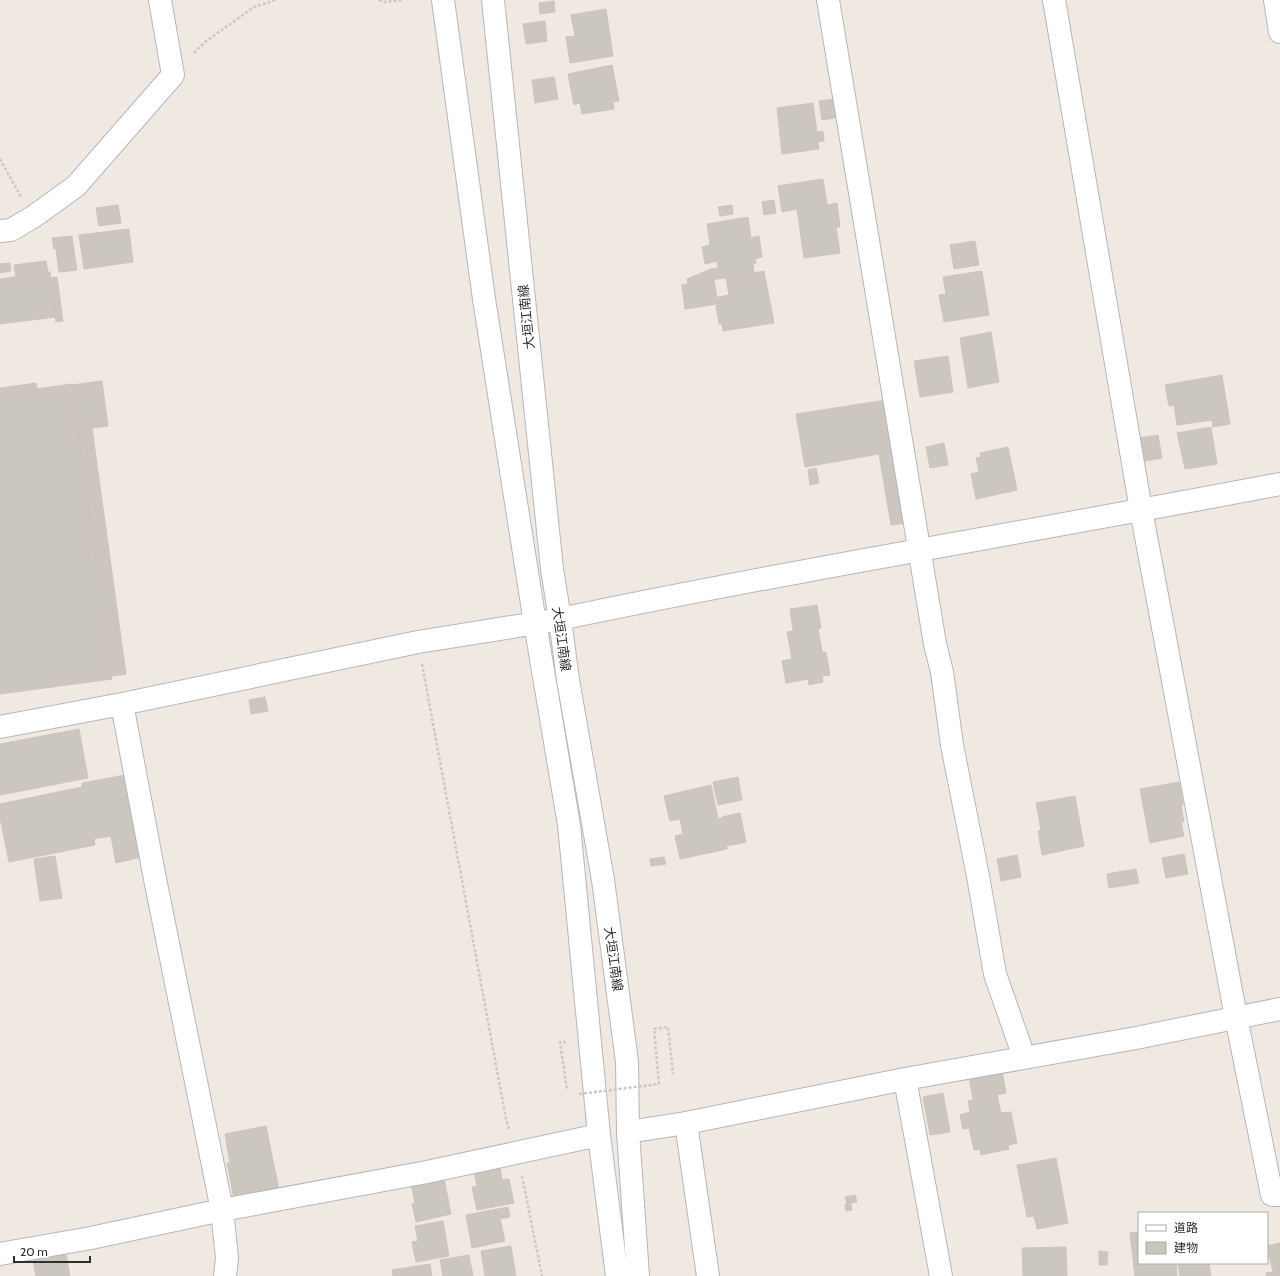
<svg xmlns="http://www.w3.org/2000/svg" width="1280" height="1276" font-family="Cabin,'Noto Sans JP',sans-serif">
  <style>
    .building { fill: #cbc7bf; stroke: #cbc5ba }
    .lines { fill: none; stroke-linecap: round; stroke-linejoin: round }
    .minor-casing { stroke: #b4b7c1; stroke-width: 24 }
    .tertiary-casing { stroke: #b4b7c1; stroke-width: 24 }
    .secondary-casing { stroke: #b4b7c1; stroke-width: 24 }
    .path { stroke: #c9c9c9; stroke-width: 2.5; stroke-dasharray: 3 2; stroke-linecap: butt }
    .minor { stroke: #fff; stroke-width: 22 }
    .tertiary { stroke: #fff; stroke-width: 22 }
    .secondary { stroke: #fff; stroke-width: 22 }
    .path-bridge { stroke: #c9c9c9; stroke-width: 2.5; stroke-dasharray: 3 2; stroke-linecap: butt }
    .labels { text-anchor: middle; stroke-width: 3.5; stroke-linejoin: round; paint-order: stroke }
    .street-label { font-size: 13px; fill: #2e2e2e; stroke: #fff }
  </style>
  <rect width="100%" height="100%" fill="#efe9e1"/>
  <path class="building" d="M554 1 555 12 540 14 539 3Z
    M606 9 613 56 570 63 566 37 575 36 571 15Z
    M545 21 547 41 526 44 523 24Z
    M612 65 619 101 613 102 614 109 582 114 580 103 574 105 568 74Z
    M554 77 558 99 535 103 532 80Z
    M837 99 840 117 822 120 819 101Z
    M813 103 817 132 823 131 824 141 818 142 819 149 782 154 777 108Z
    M823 179 827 205 837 203 840 227H836L840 253 804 258 797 209 782 212 778 186Z
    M774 200 776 213 764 215 762 202Z
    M118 205 121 223 99 226 96 208Z
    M732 205 733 214 720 216 718 207Z
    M748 217 751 238 759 236 762 257 755 259 756 263 753 264 754 273 688 284 687 279 711 269 718 268 717 261 705 264 702 247 710 245 707 224Z
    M129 229 133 262 84 269 79 235Z
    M72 236 77 270 59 272 56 249H54L52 238Z
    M975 241 979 265 954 269 950 245Z
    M46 261 48 272 16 277 14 265Z
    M10 263 11 271 0 273V264Z
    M764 271 774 323 723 331 722 324H719L716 306 719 305 718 297 729 295 726 278Z
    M982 271 989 315 944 322 939 295 946 294 943 277Z
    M50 272 56 317 0 324V279Z
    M57 277 63 321 56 322 50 278Z
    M714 280 718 304 685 309 682 285Z
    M991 332 999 382 968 388 960 338Z
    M948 356 953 392 920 397 914 361Z
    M1222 375 1230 424 1213 427 1212 420 1177 425 1174 405 1169 406 1165 385Z
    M102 381 108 426 100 427 94 382Z
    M94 382 100 427 78 430 72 385Z
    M36 383 37 389 0 394V388Z
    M72 384 112 679 0 694V394Z
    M893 399 906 523 891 525 879 454 805 467 796 414Z
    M1211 427 1217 464 1185 469 1177 433Z
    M92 428 126 674 112 676 78 430Z
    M1158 435 1162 458 1139 462 1135 439Z
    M944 443 948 465 930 468 926 447Z
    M1008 447 1017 490 976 499 971 474 979 472 976 458 981 457 980 453Z
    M816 468 819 483 810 485 808 470Z
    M817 605 821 628 818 629 822 652H826L830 675 822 676 823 682 809 685 808 679 786 683 782 661 792 659 787 632 793 631 790 609Z
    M265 697 268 711 251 714 249 700Z
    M79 729 88 778 0 795V744Z
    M125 775 141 857 116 863 111 836 94 839 95 845 9 862 0 818V804L82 787V783Z
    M738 777 742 800 718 805 713 782Z
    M1179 782 1183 805 1181 806 1184 822H1181L1184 836 1150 843 1140 789Z
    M711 785 718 819 721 818 727 849 680 859 675 836 683 834 680 819 670 821 664 796Z
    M1075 796 1084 846 1042 855 1038 831 1041 830 1036 803Z
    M740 813 746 842 727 846 722 817Z
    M1184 854 1188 874 1166 878 1162 858Z
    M1017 855 1021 877 1001 881 997 859Z
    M55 856 62 898 40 901 34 859Z
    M664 857 666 864 651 866 650 859Z
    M1136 869 1139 883 1109 888 1107 874Z
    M1002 1070 1006 1093 973 1099 969 1077Z
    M943 1093 950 1132 930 1135 923 1097Z
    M997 1095 1009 1149 981 1155 980 1149 974 1150 969 1128 963 1129 960 1115 970 1112 968 1101Z
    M1011 1112 1017 1143 1008 1145 1001 1113Z
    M266 1126 279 1190 234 1199 227 1163H230L225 1134Z
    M1056 1158 1068 1223 1043 1228 1039 1204 1032 1206 1024 1164Z
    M1024 1164 1032 1206 1039 1204 1043 1228 1037 1229 1034 1216 1027 1217 1017 1165Z
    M500 1167 502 1180 509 1179 514 1203 477 1210 472 1187 477 1186 474 1173Z
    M444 1178 451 1214 416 1222 412 1204 415 1203 411 1184Z
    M855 1195 857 1202 847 1204 845 1197Z
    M851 1204 852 1210 846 1211 845 1205Z
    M508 1207 510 1217 500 1219 505 1241 472 1248 466 1215Z
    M443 1221 449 1256 416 1262 412 1242 418 1241 415 1226Z
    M1139 1232V1263H1176L1177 1276H1135L1130 1233Z
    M1280 1243V1276H1266V1273L1273 1272 1267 1246Z
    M511 1246 516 1276H485L481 1251Z
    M1066 1247 1067 1276H1023L1022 1248Z
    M1099 1251 1108 1252 1107 1265H1099Z
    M66 1254 70 1276H36L33 1261Z
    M469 1255 473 1276H443L440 1260Z
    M1178 1263H1209L1211 1276H1180Z
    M430 1264 432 1276H393L392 1270Z"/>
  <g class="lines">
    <defs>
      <path id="minor" d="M443 0 484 299 535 623 569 825 599 1135 617 1276
        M828 0 935 644 942 672 952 745 978 876 995 974 1024 1057
        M1054 0 1141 510 1236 1017 1272 1195H1280
        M1275 0 1280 32
        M0 231 11 230 33 217 76 186 173 75 160 0
        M122 704 156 884 222 1210 227 1258 225 1276
        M0 727 122 704 418 642 549 621
        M905 1079 941 1276
        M686 1123 708 1276
        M628 1132 686 1123 905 1079 1136 1038 1280 1009
        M0 1254 91 1238 222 1210 427 1172 599 1135"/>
      <path id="tertiary" d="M560 619C799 569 1040 530 1280 484"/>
      <path id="secondary" d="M493 0 552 569 560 619 568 680 603 880 627 1062 628 1132 638 1276"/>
    </defs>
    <use href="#minor" class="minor-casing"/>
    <use href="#tertiary" class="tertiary-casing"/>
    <use href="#secondary" class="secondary-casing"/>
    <path class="path" d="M379 0 385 2 402 0
      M194 53 205 42 254 7 276 0
      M0 159 21 197
      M422 664 506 1119 509 1129
      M566 1042H560L567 1090
      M659 1084 654 1029 668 1027 673 1074
      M522 1176 542 1276"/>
    <use href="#minor" class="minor"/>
    <use href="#tertiary" class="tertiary"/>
    <use href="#secondary" class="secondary"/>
    <path class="path-bridge" d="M579 1094 659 1084"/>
  </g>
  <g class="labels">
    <g class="street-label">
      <text transform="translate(526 317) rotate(-96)" y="5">大垣江南線</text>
      <text transform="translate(562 639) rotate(82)" y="5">大垣江南線</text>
      <text transform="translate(614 959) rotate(82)" y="5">大垣江南線</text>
    </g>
  </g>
  <rect x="1138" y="1212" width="130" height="52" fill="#ffffff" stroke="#ababab"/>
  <rect x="1146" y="1225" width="20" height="6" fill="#ffffff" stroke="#ababab"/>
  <text x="1174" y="1232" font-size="12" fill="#2e2e2e">道路</text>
  <rect x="1146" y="1242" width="20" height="12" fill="#cbc7bf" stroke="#ababab"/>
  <text x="1174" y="1252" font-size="12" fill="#2e2e2e">建物</text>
  <path d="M14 1256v6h76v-6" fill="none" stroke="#2e2e2e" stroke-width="2"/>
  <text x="20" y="1256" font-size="12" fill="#2e2e2e" stroke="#ffffff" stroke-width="3" paint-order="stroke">20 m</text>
</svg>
